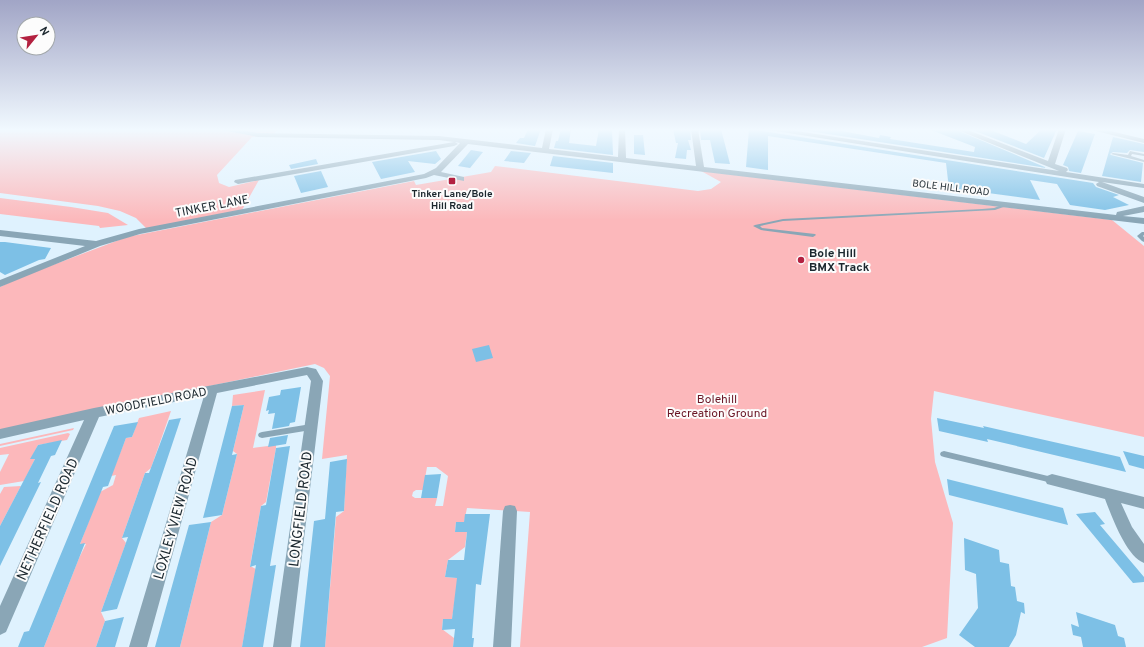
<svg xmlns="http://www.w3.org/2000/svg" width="1144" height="647" font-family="Overpass,sans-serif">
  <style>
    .green { fill: #fcb8bb; fill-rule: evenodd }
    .building { fill: #7dc0e6 }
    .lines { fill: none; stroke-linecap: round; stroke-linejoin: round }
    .service { fill: #8aa6b6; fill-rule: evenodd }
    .minor { fill: #8aa6b6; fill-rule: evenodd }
    .poi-dot { fill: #b32140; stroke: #fcfcfc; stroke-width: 1.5 }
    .labels { text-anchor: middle; stroke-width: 4; stroke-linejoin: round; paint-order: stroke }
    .far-street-label { font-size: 10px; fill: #1b272e; stroke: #fcfcfc }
    .far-poi-label { font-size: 10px; font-weight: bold; fill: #1b272e; stroke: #fcfcfc }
    .street-label { font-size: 12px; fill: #1b272e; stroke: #fcfcfc }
    .poi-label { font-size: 12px; font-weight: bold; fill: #1b272e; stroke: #fcfcfc; text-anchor: start }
    .park-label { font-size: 12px; fill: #6b1726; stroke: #fcfcfc }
    .near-street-label { font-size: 14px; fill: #1b272e; stroke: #fcfcfc }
  </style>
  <rect width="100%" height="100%" fill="#dff2fe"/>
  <path class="green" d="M0 129H278L273 135 252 137 217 175 219 183 229 187 259 180 242 210 147 229 136 218 120 211 98 206 0 193Z
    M495 166 698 191 711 189 721 182 701 171 1112 220 1144 246V437L934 391 931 419 935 462 953 523 947 638 922 647H520L530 512 467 508 464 522H456L455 532H467L465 547 448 560 445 577 458 578 452 619H443L442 629 454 638 453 647H325L336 517 344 511 347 455 322 459 330 376 324 368 315 364 0 430V287L21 277 127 237 414 181 416 185 491 172ZM427 467H436L448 476 443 506H435L437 498H415L412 496 413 492 416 490H423Z
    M0 198 71 207 108 213 128 225 100 228 99 226 0 214Z
    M265 390 253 448 276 445V448L266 502 261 506 250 566 256 569 242 647H180L211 522 222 515 237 454 233 451 244 405 232 406 233 395Z
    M171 411 151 468 145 473 122 538 126 543 101 612 105 621 96 647H44L79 558 86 544H80L100 492 113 485 116 475 111 476 126 438 132 437 139 418Z
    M74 428 73 430 0 446V444Z
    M68 433 70 434 67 440 38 445 31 459H35L24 481 0 485V472L9 454 0 455V448Z
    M21 486 0 526V494L4 487Z"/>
  <path class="building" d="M528 129H541L535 146 516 143 520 138H524Z
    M561 129H571L569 143 596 146 599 129H612L613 155 554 148 556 141H558Z
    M673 129H690L691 140H688L691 150H687L686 159 675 158 678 143H676Z
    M700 129H721L730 164 715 163 710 140H701Z
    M749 129 1093 183 1096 187 1119 195 1113 197 1129 205 1105 210 1070 205 1057 184 1030 180 1040 200 973 191 974 193 961 191 949 189 946 163 768 136V170L746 167Z
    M796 129H831L879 138 880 135 891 137 890 139 974 152 975 147 931 130 954 129 1047 168Z
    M970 129H988L1026 144 1042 129H1057L1044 158Z
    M1078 131 1095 134 1081 173 1069 171 1068 167 1063 165Z
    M634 135H643L645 155 634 154Z
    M1113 137 1144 144V152L1130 150 1127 153 1113 152 1110 154 1111 155 1143 163 1141 182 1102 176Z
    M471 150 483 152 470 168 458 166Z
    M436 151 441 159 435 164 408 161 415 172 381 179 372 162Z
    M511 151 531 153 524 163 504 161Z
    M553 156 613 163V173L550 166Z
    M316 159 318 164 291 169 289 165Z
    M321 171 328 187 301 193 294 176Z
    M0 242H5L51 248 45 259 39 260 5 275 0 272Z
    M489 345 493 358 476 362 472 349Z
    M301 387 295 422 290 423 289 426 272 429 275 413 268 414 269 410 266 411 269 397 280 395 281 390Z
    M244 405 232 455 237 454 222 515 203 518 232 406Z
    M181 418 117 609 101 612 128 537 122 538 145 473H149L169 420Z
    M937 418 984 428 983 426 1120 457 1126 472 987 439 988 442 939 431Z
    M138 422 132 437 126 438 108 486 103 487 80 544 85 543 44 647H18L24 632 29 631 114 426Z
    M288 435 286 444 268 447 270 438Z
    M62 440 55 455 51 456 38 483 41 482 0 566V526L35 459H30L38 445Z
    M290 446 270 566 276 565 263 647H242L256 565 250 567 261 506 266 505 276 448Z
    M1123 451 1144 456V469L1129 465Z
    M347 459 344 511 336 512 325 647H300L314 521 325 519 330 462Z
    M441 474 437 498H421L425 475Z
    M947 479 1063 508 1068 525 949 495Z
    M1095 512 1105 524 1100 525 1144 577V582L1133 583 1076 514Z
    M465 514H490L481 585 476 584 472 638H474L473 647H453L455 629 442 630 443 619H452L457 578 445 577 448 560H464L467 532H455L456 522H464Z
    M211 522 180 647H155L189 525Z
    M964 538 999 550 1000 562 1009 564 1011 586 1015 587 1017 601 1024 603 1025 614 1021 612 1016 635 1009 647H975L959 635 978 608 976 574 965 570Z
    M1076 612 1115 625 1118 636 1124 638 1126 647H1083L1081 637 1073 635 1071 624 1079 627Z
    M124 617 115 647H96L105 621Z"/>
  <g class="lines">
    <path class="service" d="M1130 151 1144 154V156L1132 154 1131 156 1144 160V162L1111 154 1113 153 1128 155Z
      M1007 203 1009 204V205L995 210 783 221 760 226 762 228 815 234 816 235 813 237 761 230 753 226 755 225 783 219 982 209 994 208Z
      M1142 232H1144V235L1143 236 1144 237V242L1142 241 1137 236Z
      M311 424 314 425 315 427 314 429 311 430 262 438 259 437 258 435 259 433 262 432Z
      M944 451 1052 477 1055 478 1056 480 1055 482 1052 483 944 457 941 456 940 454 941 452Z"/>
    <path class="minor" d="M217 129H236L258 133 439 136 542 148 546 129H553L549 149 618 157 619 129H625L626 158 696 166 691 129H698L704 167 1116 215 1117 212 1144 206V212L1123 216 1144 218V224L468 144 441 172 464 177V181L434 175 426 178 140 234 100 246 0 287V280L85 246 0 236V230L96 241 139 229 424 174 436 168 460 143 455 142 458 144 454 146 238 184 234 182 235 180 454 142 439 140 258 137Z
      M763 129H783L1059 171 955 129H965L1048 161 1059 129H1066L1055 164 1067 168 1068 170 1066 172 1144 184V188L1102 182 1144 197V203L1097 186 1096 184 1099 182Z
      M1088 129H1102L1144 139V143Z
      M307 367 316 369 323 381 291 647H273L311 381 307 375 217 393 147 647H129L204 396 99 417 6 632 0 635V606L84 420 0 439V429L94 408Z
      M1052 474 1144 497V509L1121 503 1132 527 1144 544V563C1126 556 1112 517 1105 499L1047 484 1045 480 1047 476Z
      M510 505 515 506 517 511 511 647H493L503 511 505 506Z"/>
  </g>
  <linearGradient id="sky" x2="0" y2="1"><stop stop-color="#a1a5c6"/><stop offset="0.59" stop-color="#f1f9ff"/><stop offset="1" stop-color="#f1f9ff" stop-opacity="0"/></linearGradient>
  <rect width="1144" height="220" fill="url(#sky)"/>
  <g class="poi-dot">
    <rect x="448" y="177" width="8" height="8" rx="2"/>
    <circle cx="801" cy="260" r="4"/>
  </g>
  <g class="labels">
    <g class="far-street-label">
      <text transform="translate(951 187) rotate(7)" y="4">BOLE HILL ROAD</text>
    </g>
    <g class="far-poi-label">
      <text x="452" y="197">Tinker Lane/Bole<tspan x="452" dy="12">Hill Road</tspan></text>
    </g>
    <g class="street-label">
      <text transform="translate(212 206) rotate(-11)" y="4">TINKER LANE</text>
      <text transform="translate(156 401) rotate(-11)" y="4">WOODFIELD ROAD</text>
    </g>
    <g class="poi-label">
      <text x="809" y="257">Bole Hill<tspan x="809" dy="14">BMX Track</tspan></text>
    </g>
    <g class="park-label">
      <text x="717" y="403">Bolehill<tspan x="717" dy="14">Recreation Ground</tspan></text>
    </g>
    <g class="near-street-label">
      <text transform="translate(300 509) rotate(-83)" y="5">LONGFIELD ROAD</text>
      <text transform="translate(175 518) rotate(-74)" y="5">LOXLEY VIEW ROAD</text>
      <text transform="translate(47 519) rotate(-66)" y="5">NETHERFIELD ROAD</text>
    </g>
  </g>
  <g transform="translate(36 36) rotate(60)"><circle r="19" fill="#fcfcfc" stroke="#a2a7aa"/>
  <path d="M0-3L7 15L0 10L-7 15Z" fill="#b32140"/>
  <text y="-6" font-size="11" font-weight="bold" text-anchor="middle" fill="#1b272e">N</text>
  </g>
</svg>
